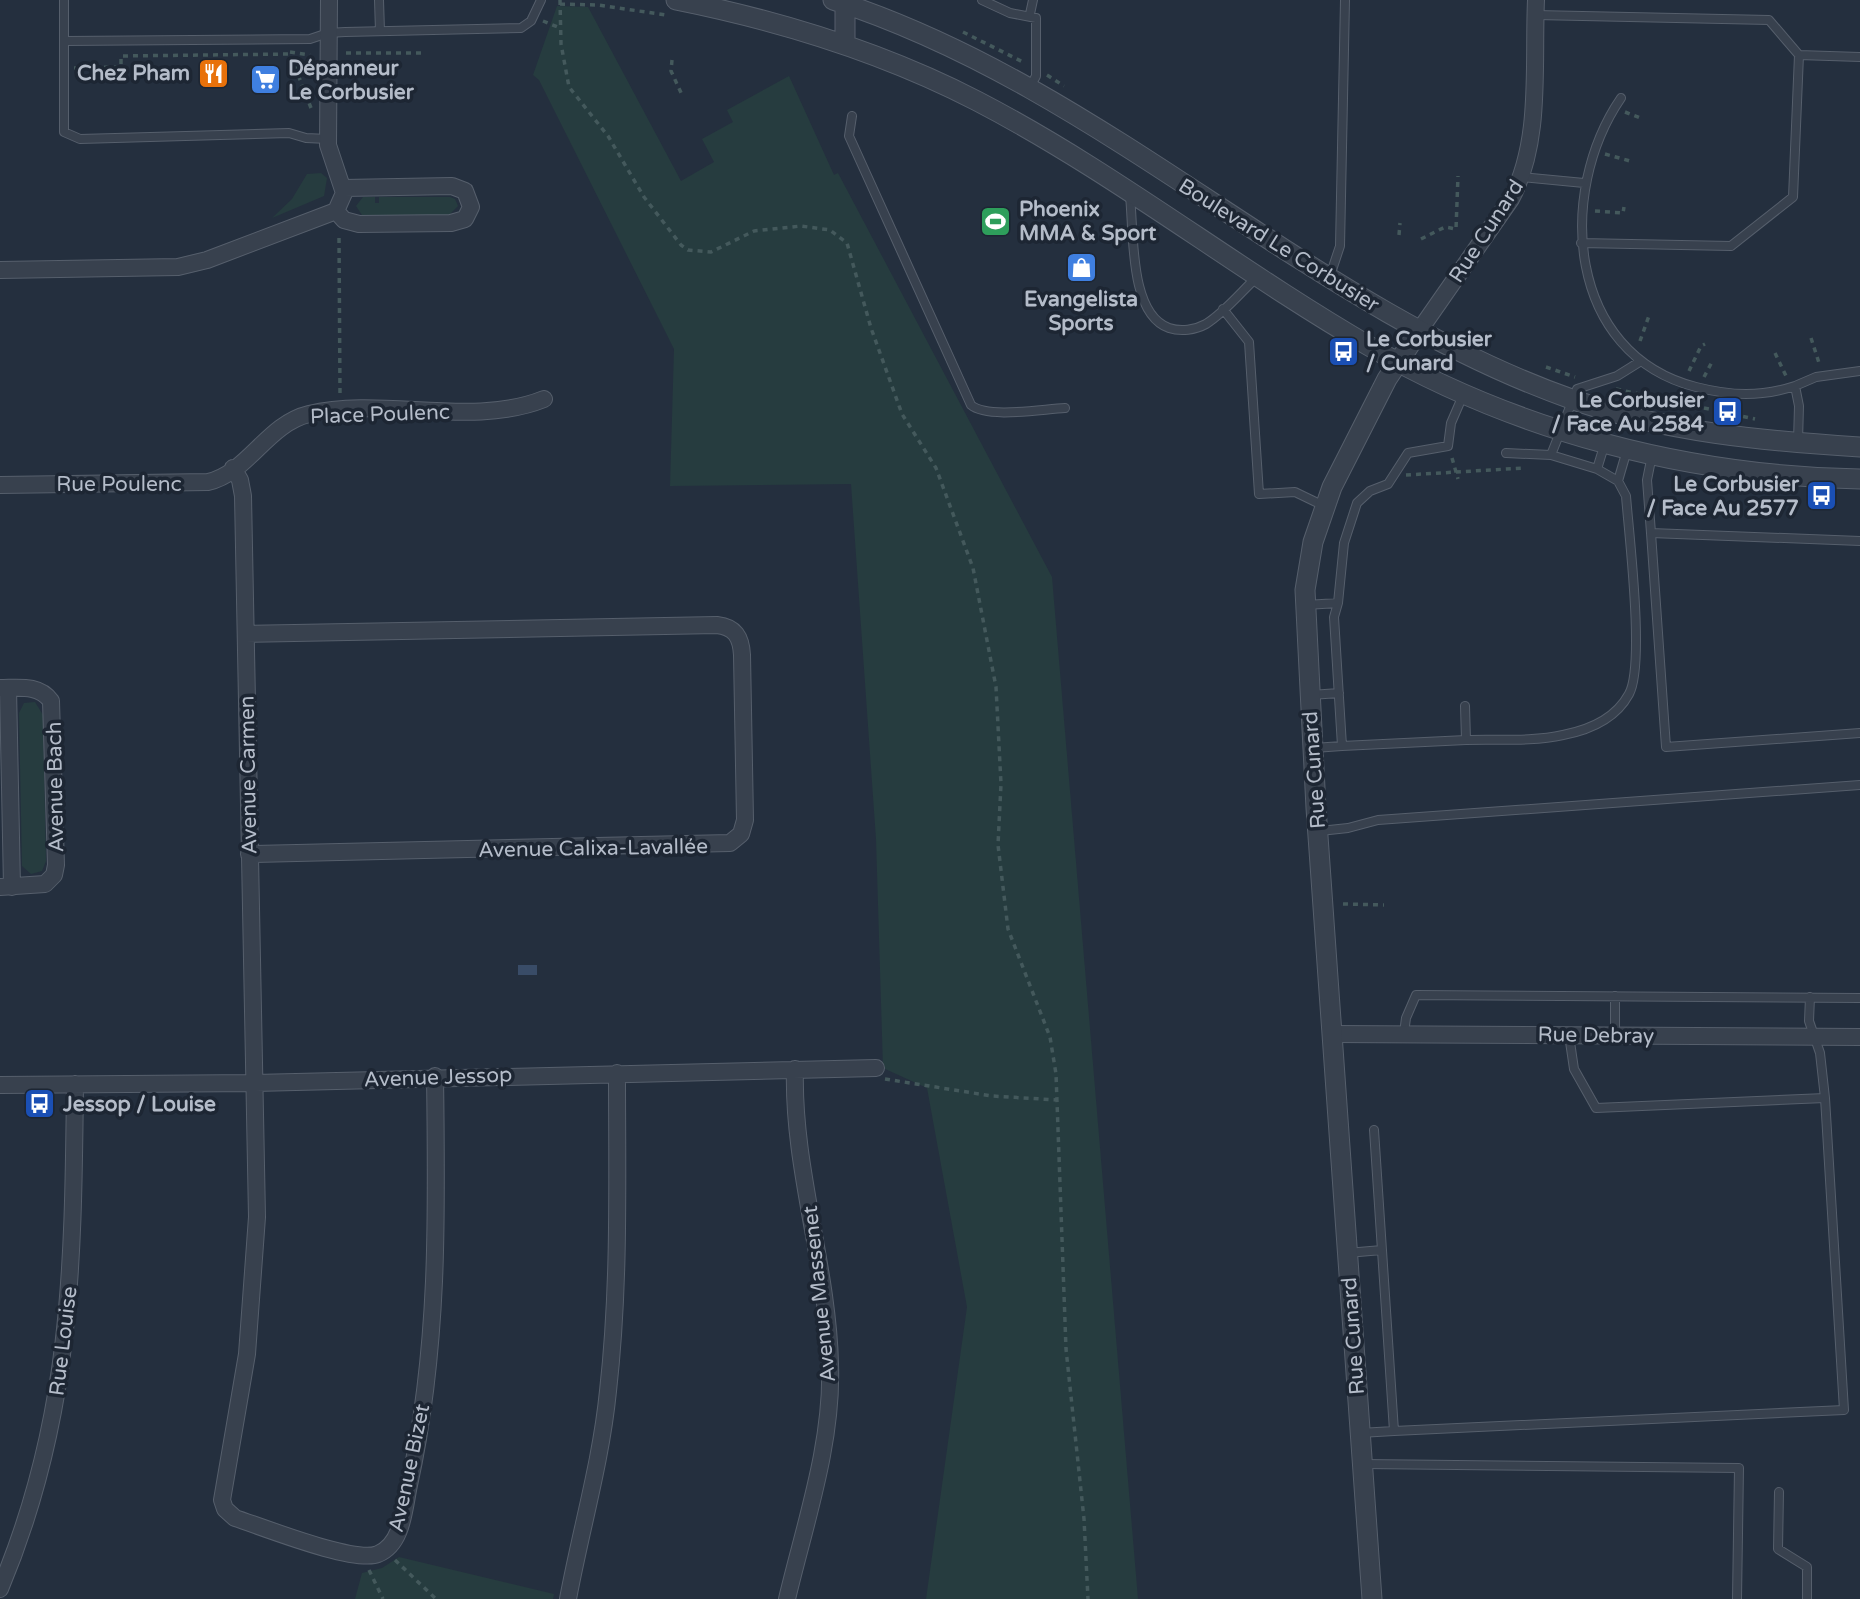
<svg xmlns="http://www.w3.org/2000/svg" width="1860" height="1599" font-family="'Varela Round',sans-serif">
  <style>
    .green { fill: #263c3f }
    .water { fill: #394c67 }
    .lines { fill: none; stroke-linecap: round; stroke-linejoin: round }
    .service-casing { stroke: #565f6c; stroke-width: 10 }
    .minor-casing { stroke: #565f6c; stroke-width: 18 }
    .tertiary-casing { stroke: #565f6c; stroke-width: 21 }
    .path { stroke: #44595c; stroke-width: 3.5; stroke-dasharray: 5 5; stroke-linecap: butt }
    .service { stroke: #38414e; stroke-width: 8 }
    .minor { stroke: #38414e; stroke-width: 16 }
    .tertiary { stroke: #38414e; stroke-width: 19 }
    .labels { text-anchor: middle; stroke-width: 7; stroke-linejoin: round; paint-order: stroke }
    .poi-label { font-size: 21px; font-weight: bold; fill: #b4bcc9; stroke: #1d2633; text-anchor: start }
    .street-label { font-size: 21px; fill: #b4bcc9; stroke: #1d2633 }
  </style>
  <rect width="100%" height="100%" fill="#242f3e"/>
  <path class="green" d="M557 6 588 7 681 181 714 162 702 139 733 122 727 110 789 76 834 175 838 173 1052 577 1138 1599H926L967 1307 927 1088 883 1068 876 839 851 484 670 486 674 349 539 80 533 75Z
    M321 173 327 178 324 196 272 218 292 199 307 174Z
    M363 197H375V203H379V197H450L455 199 458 206 449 215H362L356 206Z
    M35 702 43 715 46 861 42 871 31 874 22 866 19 713 24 703Z
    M399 1557 554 1594 553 1599H355L362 1573 382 1568Z"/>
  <path class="water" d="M518 965H537V975H518Z"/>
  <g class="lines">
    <defs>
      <path id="service" d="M64 0V132L80 139 289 133 306 138 328 139
        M379 0 380 31
        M982 0 1010 13 1036 18V76L1030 87
        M1030 14 1033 0
        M1536 15 1769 20 1799 55 1860 57
        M65 41 310 39 328 33 345 32 521 28 531 21 541 0
        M1621 98C1556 193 1567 354 1696 387 1731 396 1761 397 1795 386
        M852 116 849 136 971 405C988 419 1042 409 1065 408
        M1522 177 1584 183
        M1130 196C1134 233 1129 314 1169 328 1181 332 1195 330 1206 324 1225 312 1241 292 1257 277
        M1581 243 1731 246 1793 197 1799 55
        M1330 276 1340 246 1345 0
        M1223 309 1249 342 1259 494 1295 492 1324 506
        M1798 441 1799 406 1795 386 1816 377 1860 371
        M1605 443 1597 469 1551 455 1577 389 1617 376 1641 361
        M1506 453 1551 455
        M1652 455 1647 480 1651 533 1860 541
        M1618 481 1627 450
        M1651 533 1666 747 1860 733
        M1306 605 1338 603 1344 543 1357 503 1370 491 1388 484 1408 453 1448 446 1451 423 1464 393
        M1311 695 1339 693
        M1466 740C1498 739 1532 742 1563 735 1589 730 1616 718 1629 694 1645 665 1629 535 1626 496L1618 481 1597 469
        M1342 746 1466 740 1465 706
        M1314 748 1342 746 1334 617 1338 603
        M1320 831 1348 828 1378 820 1860 785
        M1404 1033 1406 1018 1416 995 1860 998
        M1569 1035 1574 1069 1596 1108 1825 1098
        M1615 1035V996
        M1347 1253 1382 1250
        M1394 1431 1844 1410 1825 1098 1820 1053 1809 1021 1810 997
        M1360 1433 1394 1431 1374 1130
        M1362 1464 1739 1468 1737 1599
        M1779 1492 1778 1549 1807 1567V1599"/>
      <path id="minor" d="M336 211 344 220 359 224 451 223 465 219 471 207 465 191 452 186 344 188
        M0 270 178 267 207 260 336 211 344 193 328 145 329 0
        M1419 331 1511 199C1542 141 1533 65 1536 0
        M233 468 240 480 243 496 257 1217 247 1354 222 1500 225 1509 235 1518C263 1527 355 1564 378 1554 403 1544 404 1508 409 1485 439 1349 437 1214 435 1076
        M0 485 208 482C248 473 267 424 309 414 382 396 472 428 544 399
        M246 634 717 625C735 627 741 637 742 655L745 820 741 834 730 843 249 854
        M0 688C18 688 39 684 51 701L56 865 54 875 45 884 0 887
        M8 688 12 887
        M1331 1034 1860 1037
        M0 1085 255 1083 876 1068
        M0 1589C72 1418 73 1266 75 1084
        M568 1599C581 1529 601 1462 608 1391 620 1284 617 1179 617 1073
        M787 1599C805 1523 833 1443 830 1364 828 1267 792 1166 795 1069"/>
      <path id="tertiary" d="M676 0C781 21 882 52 977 101 1114 172 1236 269 1369 346 1517 432 1689 476 1860 479
        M833 0C1104 87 1306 306 1574 400 1665 432 1764 441 1860 447
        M845 44V0
        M1372 1599 1316 808 1305 590 1313 542 1332 487 1387 379 1419 331"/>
    </defs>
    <use href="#service" class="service-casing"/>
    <use href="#minor" class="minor-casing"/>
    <use href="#tertiary" class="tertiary-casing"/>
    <path class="path" d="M560 0 561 44 569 87 608 136 644 197 681 245 688 250 711 252 754 231 801 226 830 230 847 243 871 328 902 414 936 468 973 568 996 687 1001 784 998 845 1008 929 1050 1037 1056 1074 1066 1349 1084 1519 1088 1599
      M560 4 598 5 666 15
      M543 21 560 28
      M963 32 1025 63
      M290 52 310 55
      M346 53H426
      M672 60 671 71 683 97
      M74 68 121 67V56L290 54 311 108
      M1047 75 1064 86
      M1625 112 1643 119
      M1605 154 1630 161
      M1595 211 1623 213 1624 207
      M1399 235 1400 223
      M339 238 340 393
      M1421 239 1445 227 1456 229 1458 176
      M1811 338 1820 366
      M1640 341 1650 313
      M1775 353 1786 376
      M1546 367 1575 377
      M1689 371 1701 346 1705 344
      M1704 377 1713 360
      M1616 389 1755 419
      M1452 458 1458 479
      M1406 475 1524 468
      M1343 904 1384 905
      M885 1079 992 1096 1057 1100
      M395 1560 436 1599
      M369 1570 383 1599"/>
    <use href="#service" class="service"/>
    <use href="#minor" class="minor"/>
    <use href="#tertiary" class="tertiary"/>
  </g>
  <defs>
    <symbol id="restaurant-square" viewBox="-11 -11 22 22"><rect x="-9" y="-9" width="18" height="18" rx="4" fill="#e8710a" stroke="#1d2633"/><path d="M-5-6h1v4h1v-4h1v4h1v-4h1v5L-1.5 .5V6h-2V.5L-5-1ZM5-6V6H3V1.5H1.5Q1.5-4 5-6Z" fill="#fff"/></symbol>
    <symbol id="supermarket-square" viewBox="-11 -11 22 22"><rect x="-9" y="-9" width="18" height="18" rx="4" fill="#3f7fe0" stroke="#1d2633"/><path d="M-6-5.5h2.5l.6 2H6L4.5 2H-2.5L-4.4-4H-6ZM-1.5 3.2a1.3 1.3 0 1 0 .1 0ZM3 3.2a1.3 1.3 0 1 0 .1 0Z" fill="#fff"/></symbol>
    <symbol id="stadium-square" viewBox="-11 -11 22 22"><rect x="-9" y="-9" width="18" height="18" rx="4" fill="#2e9e5b" stroke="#1d2633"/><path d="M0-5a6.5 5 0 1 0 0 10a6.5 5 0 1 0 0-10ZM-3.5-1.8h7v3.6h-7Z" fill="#fff"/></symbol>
    <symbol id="shop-square" viewBox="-11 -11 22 22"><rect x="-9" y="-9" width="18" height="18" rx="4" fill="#3f7fe0" stroke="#1d2633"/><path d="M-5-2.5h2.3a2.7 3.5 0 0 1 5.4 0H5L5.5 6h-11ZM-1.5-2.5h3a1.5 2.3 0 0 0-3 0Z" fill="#fff"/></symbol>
    <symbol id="bus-square" viewBox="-11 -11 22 22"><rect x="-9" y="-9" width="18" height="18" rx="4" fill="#1a4fb4" stroke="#1d2633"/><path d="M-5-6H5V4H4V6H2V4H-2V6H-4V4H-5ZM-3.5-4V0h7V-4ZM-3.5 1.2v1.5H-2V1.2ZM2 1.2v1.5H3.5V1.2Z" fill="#fff"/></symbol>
  </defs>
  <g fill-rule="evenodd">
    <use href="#restaurant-square" x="196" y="56" width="35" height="35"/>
    <use href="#supermarket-square" x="248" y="62" width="35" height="35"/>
    <use href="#stadium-square" x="978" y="204" width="35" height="35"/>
    <use href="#shop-square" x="1064" y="250" width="35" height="35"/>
    <use href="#bus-square" x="1326" y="334" width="35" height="35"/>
    <use href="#bus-square" x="1710" y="394" width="35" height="35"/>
    <use href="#bus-square" x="1804" y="478" width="35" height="35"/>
    <use href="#bus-square" x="22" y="1086" width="35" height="35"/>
  </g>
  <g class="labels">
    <g class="poi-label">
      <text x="288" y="75">Dépanneur<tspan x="288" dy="24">Le Corbusier</tspan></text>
      <text x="190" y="80" text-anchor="end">Chez Pham</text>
      <text x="1019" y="216">Phoenix<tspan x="1019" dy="24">MMA &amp; Sport</tspan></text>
      <text x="1081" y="306" text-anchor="middle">Evangelista<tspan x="1081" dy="24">Sports</tspan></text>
      <text x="1366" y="346">Le Corbusier<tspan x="1366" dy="24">/ Cunard</tspan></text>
      <text x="1704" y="407" text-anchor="end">Le Corbusier<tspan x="1704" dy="24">/ Face Au 2584</tspan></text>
      <text x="1799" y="491" text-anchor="end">Le Corbusier<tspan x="1799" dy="24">/ Face Au 2577</tspan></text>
      <text x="63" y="1111">Jessop / Louise</text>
    </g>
    <g class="street-label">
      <text transform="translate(1486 231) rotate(-57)" y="7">Rue Cunard</text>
      <text transform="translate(1279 245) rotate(32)" y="7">Boulevard Le Corbusier</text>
      <text transform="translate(380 414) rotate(-2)" y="7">Place Poulenc</text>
      <text x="119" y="491">Rue Poulenc</text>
      <text transform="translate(1314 770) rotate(-94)" y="7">Rue Cunard</text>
      <text transform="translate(248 775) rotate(-91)" y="7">Avenue Carmen</text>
      <text transform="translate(55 787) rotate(-91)" y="7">Avenue Bach</text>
      <text transform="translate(593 848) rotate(-1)" y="7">Avenue Calixa-Lavallée</text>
      <text transform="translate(1596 1035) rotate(1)" y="7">Rue Debray</text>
      <text transform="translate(438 1077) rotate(-2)" y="7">Avenue Jessop</text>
      <text transform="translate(819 1294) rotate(-96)" y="7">Avenue Massenet</text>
      <text transform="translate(1353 1336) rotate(-94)" y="7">Rue Cunard</text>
      <text transform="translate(63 1341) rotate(-83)" y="7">Rue Louise</text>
      <text transform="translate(409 1468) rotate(-78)" y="7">Avenue Bizet</text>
    </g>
  </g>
</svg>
